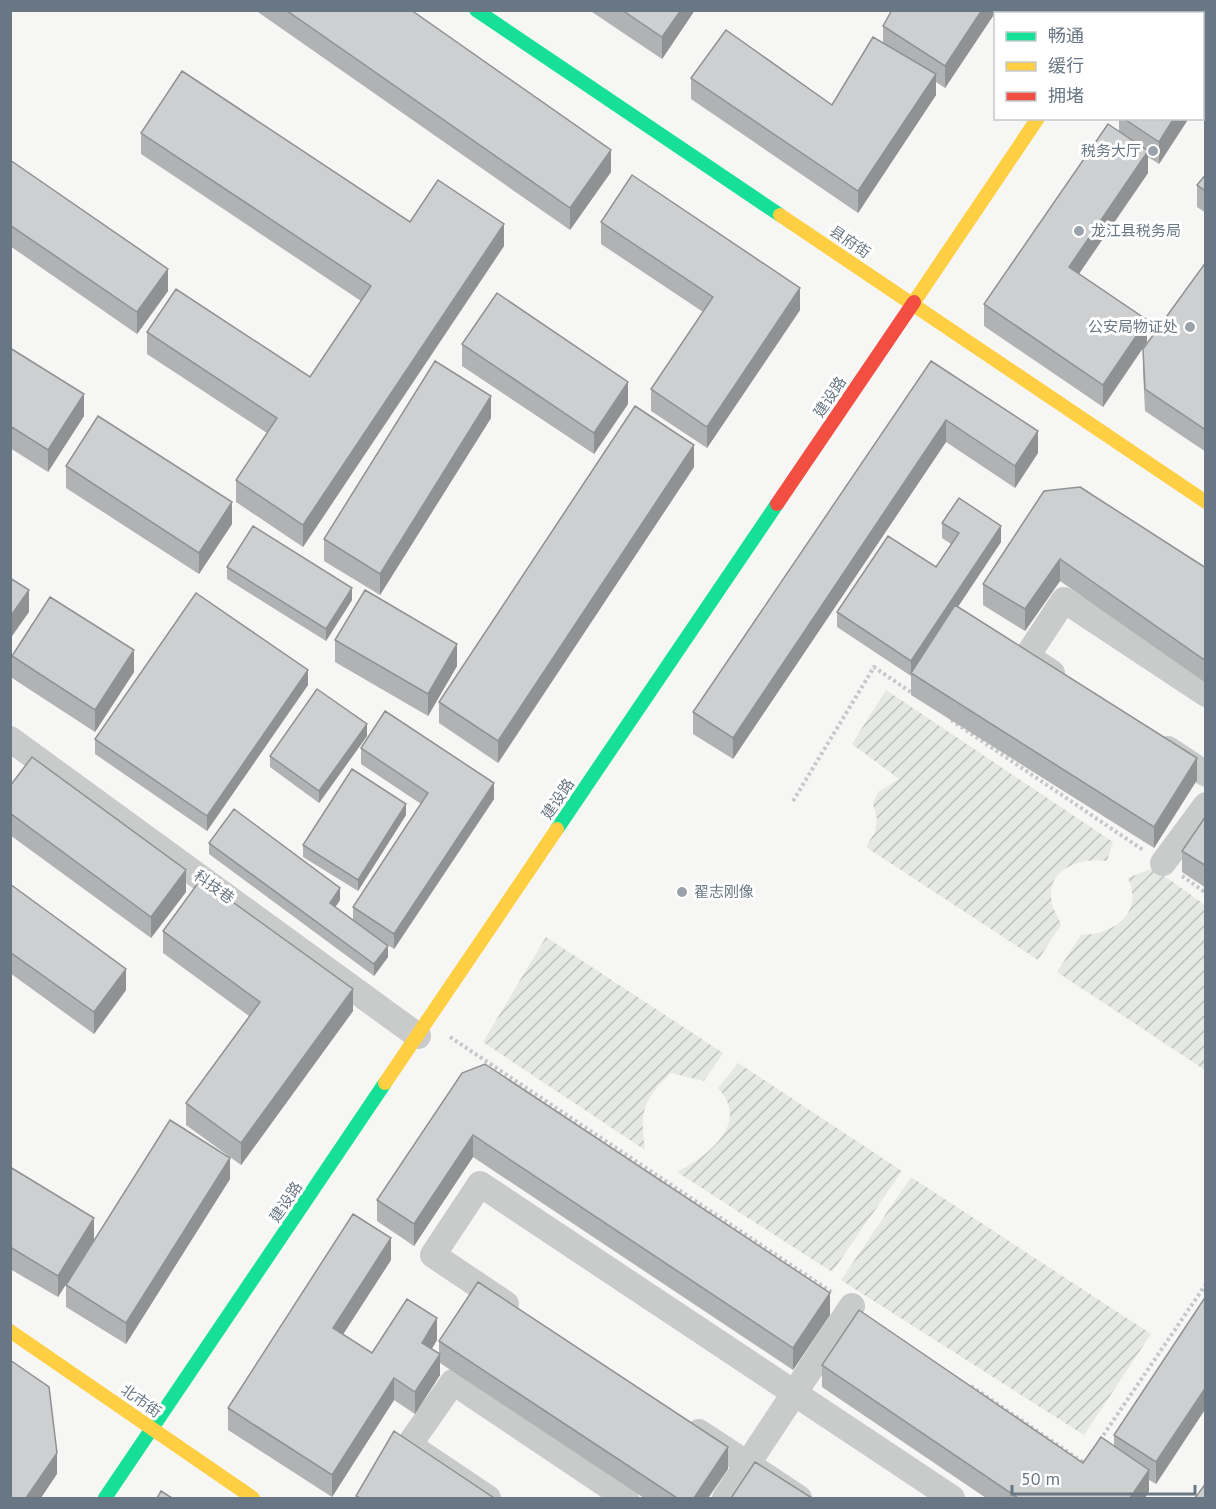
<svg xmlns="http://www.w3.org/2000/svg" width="1216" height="1509" font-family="'PT Sans','Noto Sans SC',sans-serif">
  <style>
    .garden { fill: url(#garden-furrows) }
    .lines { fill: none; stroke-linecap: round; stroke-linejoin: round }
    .path { stroke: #c6c8c9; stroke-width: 4; stroke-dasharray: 3 3; stroke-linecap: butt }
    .street { stroke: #c9caca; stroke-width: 26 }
    .fast { stroke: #16e098; stroke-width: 14 }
    .slow { stroke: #ffcf43; stroke-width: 14 }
    .jam { stroke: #f24e42; stroke-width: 14 }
    .wall { fill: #b0b2b3 }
    .shaded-wall { fill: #909192 }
    .building { fill: #cdcfd0; stroke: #909192; stroke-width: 1.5 }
    .poi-dot { fill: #9aa3ab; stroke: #fff; stroke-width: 2 }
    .labels { text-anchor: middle; stroke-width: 6; stroke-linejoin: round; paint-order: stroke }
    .poi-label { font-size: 15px; fill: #687783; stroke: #fff; text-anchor: end }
    .street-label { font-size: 15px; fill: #687783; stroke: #fff }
  </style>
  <defs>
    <pattern id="garden-furrows" width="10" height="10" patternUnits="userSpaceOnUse" patternTransform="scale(1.5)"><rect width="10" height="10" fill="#e5e8e3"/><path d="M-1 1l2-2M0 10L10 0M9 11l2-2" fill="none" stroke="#bdc1bd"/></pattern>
  </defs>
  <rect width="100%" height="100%" fill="#f6f6f5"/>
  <path class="garden" d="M886 690 1113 842 1107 861C1081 857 1044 869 1052 903 1053 910 1059 918 1061 925L1038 960 866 847 875 832 877 819 873 804 878 792 899 779 852 744Z
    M1153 868 1205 905V1070L1057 972 1081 935C1114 935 1144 913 1128 878Z
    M546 937 723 1053 704 1081 671 1073C642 1100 640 1113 645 1150L483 1042Z
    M738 1063 902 1171 832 1272 677 1172C706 1157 752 1124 718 1088Z
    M911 1177 1151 1334 1084 1435 841 1280Z"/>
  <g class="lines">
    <path class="path" d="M951 720 1143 850
      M793 801 874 667 915 695
      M1182 876 1206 893
      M450 1037 833 1293
      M971 1386 1084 1463 1086 1461
      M1100 1440 1206 1284"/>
    <path class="street" d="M1052 673 1027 656 1064 600 1206 694
      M10 739 418 1036
      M1168 749 1206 774
      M1163 863 1206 805
      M506 1304 433 1255 480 1184 952 1498
      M699 1432 799 1498
      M488 1498 409 1445 453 1382 626 1498
      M725 1498 852 1306"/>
    <path class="fast" d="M476 10 780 215
      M1109 14 1111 10
      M557 829 777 504
      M105 1498 385 1083"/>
    <path class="slow" d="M780 215 1206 502
      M914 302 1038 118
      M385 1083 557 829
      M10 1331 253 1498"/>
    <path class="jam" d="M777 504 914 302"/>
  </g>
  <path class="wall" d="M255 10H411L611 172 570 230Z
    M589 10H695L662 59Z
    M997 10 945 88 936 82V95L858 213 691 99V78L832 105 883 42V26Z
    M1119 118H1189L1159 164 1148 157V173L1079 274 1147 342 1103 407 984 326V304L1119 132Z
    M141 133 410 222 504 246 303 547 236 502V480L267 433 147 354V332L310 377 361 301 141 154Z
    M10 160 168 291 137 334 10 246Z
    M1206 174V213L1197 207V185Z
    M601 222 800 310 707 448 651 411V389L703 312 601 244Z
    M1206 262V452L1145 411 1143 371V349Z
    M462 344 628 404 594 454 462 366Z
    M10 348 84 416 48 472 10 448Z
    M931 361 1038 453 1015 488 946 442 733 759 693 734V712Z
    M491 418 380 595 324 561V539Z
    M66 466 232 524 199 574 66 488Z
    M694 467 498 763 439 723V702Z
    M1044 491 1206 568V683L1060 581 1025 631 983 605V584Z
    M942 523 1001 542 958 607 1197 780 1154 848 911 695V676L837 627V612L936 567 951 544 942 538Z
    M227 567 352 600 326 641 227 579Z
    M335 640 457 666 428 716 335 662Z
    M12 656 134 672 95 732 12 678Z
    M308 685 207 831 95 754V739Z
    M367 736 319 803 270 767V756Z
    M361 748 494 799 394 949 380 940 388 957 374 976 209 854V843L340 900 335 907 353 920V907L421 804 361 764Z
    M10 786 186 892 151 938 10 835Z
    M406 815 358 891 303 857V845Z
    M1206 816V888L1182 872V851Z
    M10 884 126 990 94 1034 10 973Z
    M163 931 353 1011 241 1165 186 1125V1103L249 1016 163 953Z
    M462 1073 830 1315 793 1370 473 1157 414 1246 377 1221V1200Z
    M10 1167 94 1240 58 1297 10 1269Z
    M230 1179 126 1344 66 1307V1285Z
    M391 1260 343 1334 372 1353 437 1340 432 1349 439 1353V1341L728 1469 708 1498H644L440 1363V1375L415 1414 394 1400 332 1497 228 1430V1408Z
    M1206 1296V1408L1156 1484 1149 1480V1491L1145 1498H986L822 1387V1365L1083 1463 1114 1446V1435Z"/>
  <path class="shaded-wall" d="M681 10H695L662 59V37Z
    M982 10H997L945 88V66Z
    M1206 72V94L1203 98V76Z
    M936 74V95L858 213V191Z
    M1174 118H1189L1159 164V142Z
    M611 150V172L570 230V208Z
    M1148 151V173L1069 288V267Z
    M504 224V246L303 547V525Z
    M168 269V291L137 334V312Z
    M800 288V310L707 448V427Z
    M1147 320V342L1103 407V385Z
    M628 382V404L594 454V433Z
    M84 394V416L48 472V450Z
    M491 396V418L380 595V574Z
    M946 420V442L733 759V738Z
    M1038 431V453L1015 488V466Z
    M694 445V467L498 763V741Z
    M232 502V524L199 574V553Z
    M1001 526V542L913 674 911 673V661Z
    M1060 559V581L1025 631V609Z
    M352 588V600L326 641V629Z
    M29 590V612L10 639V617Z
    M457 644V666L428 716V694Z
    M134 650V672L95 732V710Z
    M308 670V685L207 831V816Z
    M367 724V736L319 803V791Z
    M1197 758V780L1154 848V827Z
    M494 783V799L394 949V934Z
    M406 804V815L358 891V880Z
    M186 870V892L151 938V917Z
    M340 888V900L330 915V903Z
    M388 946V957L374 976V964Z
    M126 969V990L94 1034V1012Z
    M353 989V1011L241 1165V1143Z
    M473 1135V1157L414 1246V1224Z
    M230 1158V1179L126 1344V1323Z
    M94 1218V1240L58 1297V1276Z
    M391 1238V1260L333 1350V1328Z
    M830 1293V1315L793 1370V1348Z
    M437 1318V1340L422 1364V1343Z
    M440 1354V1375L415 1414V1392Z
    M394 1378V1400L332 1497V1475Z
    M1206 1387V1408L1156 1484V1462Z
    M728 1447V1469L708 1498H694Z
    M57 1453V1474L41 1498H26Z
    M1149 1470V1491L1145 1498H1130Z"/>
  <path class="building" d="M286 10H411L611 150 570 208Z
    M622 10H681L662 37Z
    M892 10H982L945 66 883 26Z
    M1190 10H1206V72L1203 76V14H1188Z
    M726 30 832 105 873 37 936 74 858 191 691 78Z
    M182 71 410 222 438 180 504 224 303 525 236 480 277 418 147 332 176 289 310 377 371 286 141 133Z
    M1123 118H1174L1159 142Z
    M1108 124 1148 151 1069 267 1147 320 1103 385 984 304Z
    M10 160 168 269 137 312 10 225Z
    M1206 174V191L1197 185Z
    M632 175 800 288 707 427 651 389 713 297 601 222Z
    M1206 262V430L1145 389 1143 349Z
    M497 293 628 382 594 433 462 344Z
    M10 348 84 394 48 450 10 426Z
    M435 361 491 396 380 574 324 539Z
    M931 361 1038 431 1015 466 946 420 733 738 693 712Z
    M635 406 694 445 498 741 439 702Z
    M98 416 232 502 199 553 66 466Z
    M1080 487 1206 568V661L1060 559 1025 609 983 584 1044 491Z
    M959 498 1001 526 911 661 837 612 888 536 936 567 959 533 942 523Z
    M253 526 352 588 326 629 227 567Z
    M10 578 29 590 10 617Z
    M365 590 457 644 428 694 335 640Z
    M196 593 308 670 207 816 95 739Z
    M50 597 134 650 95 710 12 656Z
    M955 605 1197 758 1154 827 911 673Z
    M317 689 367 724 319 791 270 756Z
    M385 711 494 783 394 934 353 907 428 793 361 748Z
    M32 757 186 870 151 917 10 813V786Z
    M352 769 406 804 358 880 303 845Z
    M234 809 340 888 330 903 388 946 374 964 209 843Z
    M1206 816V866L1182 851Z
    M201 879 353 989 241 1143 186 1103 260 1002 163 931Z
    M10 884 126 969 94 1012 10 952Z
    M485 1064 830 1293 793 1348 473 1135 414 1224 377 1200 462 1073Z
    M170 1120 230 1158 126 1323 66 1285Z
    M10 1167 94 1218 58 1276 10 1247Z
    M353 1214 391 1238 333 1328 372 1353 407 1299 437 1318 422 1343 440 1354 415 1392 394 1378 332 1475 228 1408Z
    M478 1282 728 1447 694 1498H677L439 1341Z
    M1206 1296V1387L1156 1462 1114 1435Z
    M859 1310 1083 1463 1101 1437 1149 1470 1130 1498H1018L822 1365Z
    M10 1360 49 1387 57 1453 26 1498H10Z
    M394 1431 494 1498H360L356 1496Z
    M755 1462 812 1498H731Z
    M1206 1483V1498H1195Z
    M161 1491 172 1498H157Z"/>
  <g class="poi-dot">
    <circle cx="1153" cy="151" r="6"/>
    <circle cx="1079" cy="231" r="6"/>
    <circle cx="1190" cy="327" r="6"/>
    <circle cx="682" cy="892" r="6"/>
  </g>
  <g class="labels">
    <g class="poi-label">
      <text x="1141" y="156">税务大厅</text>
      <text x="1091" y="236" text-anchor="start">龙江县税务局</text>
      <text x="1178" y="332">公安局物证处</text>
      <text x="694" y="897" text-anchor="start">翟志刚像</text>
    </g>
    <g class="street-label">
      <text transform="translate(850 242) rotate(34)" y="5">县府街</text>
      <text transform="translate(830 397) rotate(-56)" y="5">建设路</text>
      <text transform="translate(558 799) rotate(-56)" y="5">建设路</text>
      <text transform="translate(214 887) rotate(36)" y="5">科技巷</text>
      <text transform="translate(286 1202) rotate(-56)" y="5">建设路</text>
      <text transform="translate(141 1401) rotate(35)" y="5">北市街</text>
    </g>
  </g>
  <rect width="1216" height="1509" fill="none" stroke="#687783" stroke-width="24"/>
  <rect x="994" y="12" width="210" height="108" fill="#ffffff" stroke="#c3c9cd" stroke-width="1.5"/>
  <rect x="1006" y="32" width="30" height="9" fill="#16e098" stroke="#c3c9cd" stroke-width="1.5"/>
  <text x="1048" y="42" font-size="18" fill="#687783">畅通</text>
  <rect x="1006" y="62" width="30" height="9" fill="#ffcf43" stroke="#c3c9cd" stroke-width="1.5"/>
  <text x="1048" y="72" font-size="18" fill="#687783">缓行</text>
  <rect x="1006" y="92" width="30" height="9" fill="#f24e42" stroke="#c3c9cd" stroke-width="1.5"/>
  <text x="1048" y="102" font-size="18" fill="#687783">拥堵</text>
  <path d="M1012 1485v9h183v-9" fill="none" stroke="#687783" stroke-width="3"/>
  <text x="1021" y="1485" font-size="18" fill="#687783" stroke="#ffffff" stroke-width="4.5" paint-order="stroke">50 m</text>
</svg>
